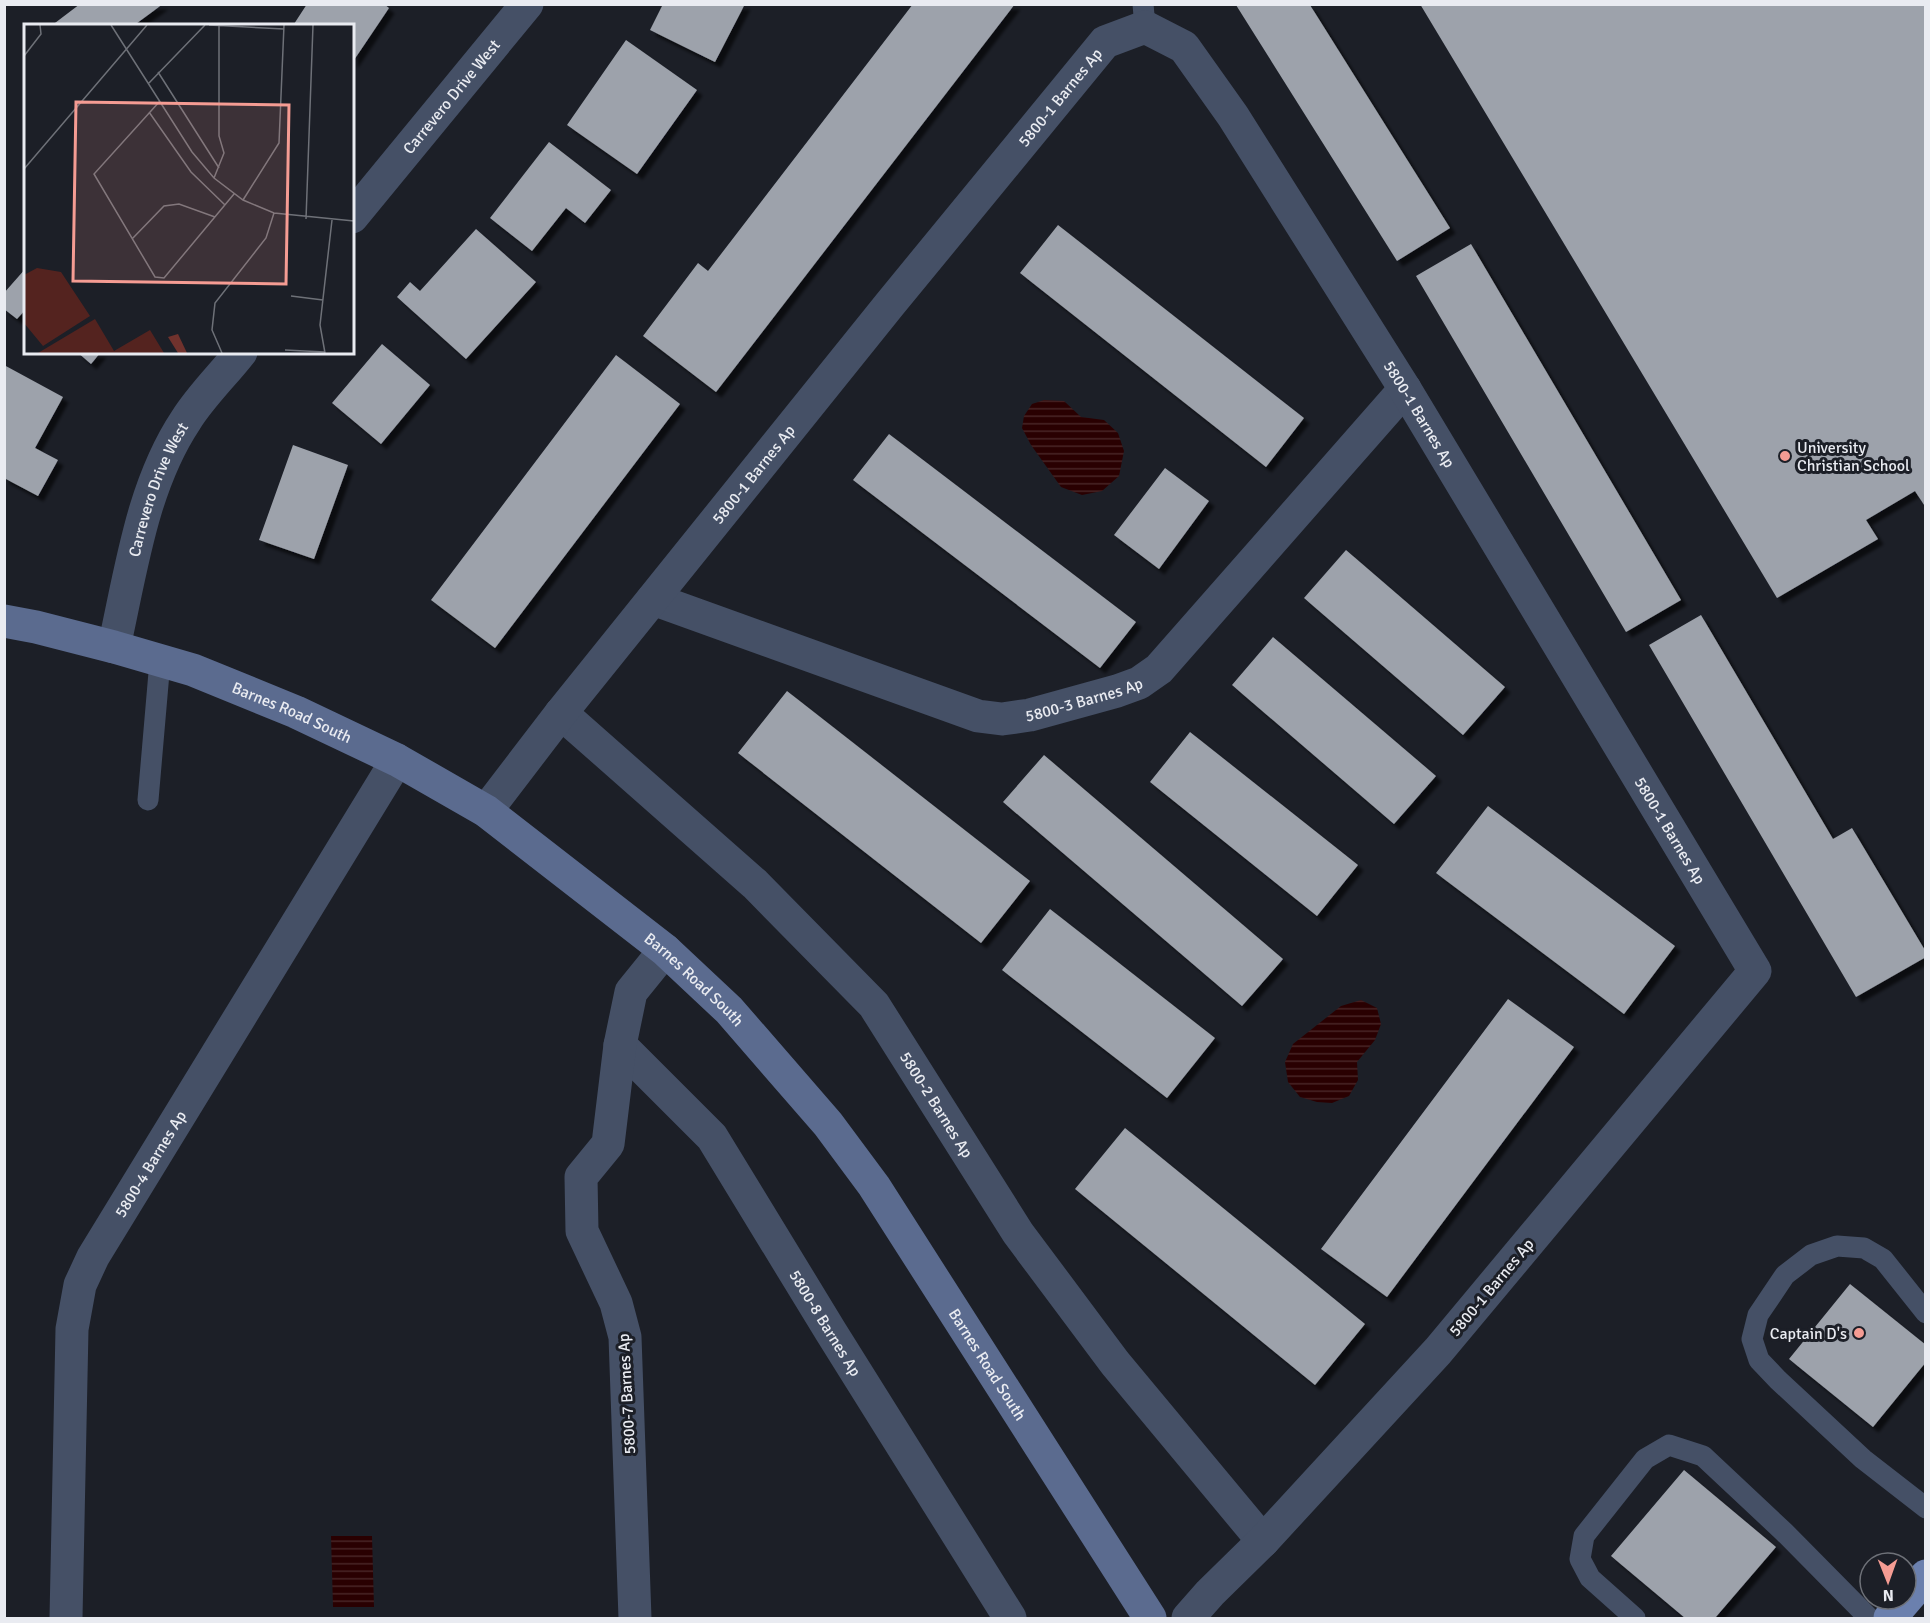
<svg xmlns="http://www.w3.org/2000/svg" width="1930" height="1623" font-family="Signika,sans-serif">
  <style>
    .water { fill: url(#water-rules) }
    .building { fill: #9da2ab; filter: url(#shadow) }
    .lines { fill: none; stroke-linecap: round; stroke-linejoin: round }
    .lane { stroke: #455066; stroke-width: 21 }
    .street { stroke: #455066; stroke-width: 33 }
    .secondary { stroke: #5b6b8f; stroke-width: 33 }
    .primary { stroke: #6b80ae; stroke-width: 33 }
    .poi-dot { fill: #f59c93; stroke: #1c1f27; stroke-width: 2 }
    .labels { text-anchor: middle; stroke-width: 6; stroke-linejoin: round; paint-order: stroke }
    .street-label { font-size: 16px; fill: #e9ebf1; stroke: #1c1f27 }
    .poi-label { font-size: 16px; fill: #e9ebf1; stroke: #1c1f27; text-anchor: start }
    .inset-road { fill: none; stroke: #6e7178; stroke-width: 1.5 }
    .view { fill: #f59c93; fill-opacity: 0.15; stroke: #f59c93; stroke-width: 3 }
    .inset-edge { fill: none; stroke: #e9ebf1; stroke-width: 3 }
  </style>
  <defs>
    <pattern id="water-rules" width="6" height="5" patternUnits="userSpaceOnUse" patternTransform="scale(1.5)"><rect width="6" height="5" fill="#290001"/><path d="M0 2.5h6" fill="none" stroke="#482526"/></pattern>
    <filter id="shadow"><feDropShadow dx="5.5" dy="5.5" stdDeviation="1.5" flood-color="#0009"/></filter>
  </defs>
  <rect width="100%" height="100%" fill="#1c1f27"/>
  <path class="water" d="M1044 400 1064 401 1081 417 1104 420 1118 433 1124 451 1119 476 1102 491 1082 495 1061 487 1031 445 1022 428 1024 416 1032 404Z
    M1361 1000 1377 1008 1381 1024 1375 1040 1357 1062 1358 1080 1349 1096 1332 1103 1317 1102 1300 1097 1288 1082 1285 1062 1293 1044 1341 1006Z
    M331 1536H372L374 1607H333Z"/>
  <path class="building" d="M80 4H163L133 26H51Z
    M307 4H384L389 8 352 63V26H296L294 24Z
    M663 4H745L715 62 650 30Z
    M913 4H1015L716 392 643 336 698 263 708 271Z
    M1420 4H1926V508L1915 491 1866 520 1878 539 1777 598Z
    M1236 5H1310L1450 228 1397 261Z
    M626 40 697 90 637 174 567 125Z
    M549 142 611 190 585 223 566 208 532 251 490 218Z
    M1058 225 1304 418 1266 467 1020 273Z
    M476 229 536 282 466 359 397 297 410 282 420 291Z
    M1471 244 1681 600 1626 632 1416 276Z
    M26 268V309L17 319 4 309V293Z
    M382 344 430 385 381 444 332 403Z
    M77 352H101L91 364Z
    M616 355 680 404 495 648 431 600Z
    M4 365 63 397 35 448 58 460 38 496 4 478Z
    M889 434 1136 622 1100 668 853 480Z
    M293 445 348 465 314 559 259 540Z
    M1165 468 1209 501 1159 569 1114 535Z
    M1346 550 1505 687 1463 735 1304 598Z
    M1701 615 1833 839 1852 828 1926 952V957L1856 997 1649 645Z
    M1273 637 1436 776 1394 824 1232 685Z
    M787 691 1030 881 981 943 738 753Z
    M1190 732 1358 865 1317 916 1150 782Z
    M1044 755 1283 959 1242 1006 1003 802Z
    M1488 806 1675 946 1624 1014 1436 873Z
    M1050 909 1215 1038 1167 1098 1002 970Z
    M1508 999 1574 1047 1387 1297 1321 1249Z
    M1125 1128 1365 1324 1315 1385 1075 1189Z
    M1850 1284 1926 1345V1362L1873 1427 1789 1359Z
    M1684 1470 1776 1547 1715 1618H1685L1611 1556Z"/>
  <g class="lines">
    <path class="lane" d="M1143 4 1145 27
      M148 800 160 661
      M1926 1313 1883 1259 1864 1248 1837 1246 1811 1255 1785 1275 1758 1315 1752 1339 1759 1360 1778 1380 1863 1459 1926 1508
      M1635 1618 1590 1578 1580 1559 1584 1536 1645 1459 1669 1445 1703 1456 1784 1532 1869 1618"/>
    <g class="street">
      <path id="s1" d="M352 217 527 4"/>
      <path id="s2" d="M653 599 978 716 1002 719 1030 715 1117 691 1139 683 1159 669 1405 389"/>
      <path id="s3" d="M114 647C131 571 142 486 186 420 201 396 223 375 241 352"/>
      <path id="s4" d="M561 713 755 884 874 1005 1018 1233 1115 1363 1263 1541"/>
      <path id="s5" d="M486 811 561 713 890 304 1105 42 1145 27 1184 47 1233 116 1405 389 1755 971 1438 1351 1263 1541 1210 1593 1188 1618"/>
      <path id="s6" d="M620 1045 712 1137 831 1332 1010 1618"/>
      <path id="s7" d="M66 1618 72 1329 80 1285 93 1257 397 760"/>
      <path d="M635 1618 625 1337 616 1303 582 1231 581 1177 608 1144 620 1045 631 992 665 950"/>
    </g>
    <path class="secondary" id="s8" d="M4 621 36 627 114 647 193 670 296 712 397 760 486 811 665 950 729 1010 828 1124 874 1186 1150 1618"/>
    <path class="primary" d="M1890 1618 1926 1576"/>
  </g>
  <g class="poi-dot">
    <circle cx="1785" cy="456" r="6"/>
    <circle cx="1859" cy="1333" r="6"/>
  </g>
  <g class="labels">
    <g class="street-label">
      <text dy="6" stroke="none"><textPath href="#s5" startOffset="916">5800-1 Barnes Ap</textPath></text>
      <text dy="6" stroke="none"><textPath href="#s1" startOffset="156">Carrevero Drive West</textPath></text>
      <text dy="6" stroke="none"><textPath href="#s5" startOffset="1510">5800-1 Barnes Ap</textPath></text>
      <text dy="6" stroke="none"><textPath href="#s5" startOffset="430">5800-1 Barnes Ap</textPath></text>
      <text dy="6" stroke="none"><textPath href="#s3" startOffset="164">Carrevero Drive West</textPath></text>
      <text dy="6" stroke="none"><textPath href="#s2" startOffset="454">5800-3 Barnes Ap</textPath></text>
      <text dy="6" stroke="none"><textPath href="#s8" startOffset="303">Barnes Road South</textPath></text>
      <text dy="6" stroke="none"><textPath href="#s5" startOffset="1996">5800-1 Barnes Ap</textPath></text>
      <text dy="6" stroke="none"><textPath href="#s8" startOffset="789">Barnes Road South</textPath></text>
      <text dy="6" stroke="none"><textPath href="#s4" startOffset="546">5800-2 Barnes Ap</textPath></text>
      <text dy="6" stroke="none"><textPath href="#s7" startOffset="474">5800-4 Barnes Ap</textPath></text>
      <text transform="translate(1491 1287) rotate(-50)" y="6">5800-1 Barnes Ap</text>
      <text dy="6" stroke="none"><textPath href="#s6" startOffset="348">5800-8 Barnes Ap</textPath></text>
      <text dy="6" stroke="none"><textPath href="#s8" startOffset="1275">Barnes Road South</textPath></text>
      <text transform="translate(626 1394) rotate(-93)" y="6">5800-7 Barnes Ap</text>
    </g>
    <g class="poi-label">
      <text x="1797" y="453">University<tspan x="1797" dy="18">Christian School</tspan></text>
      <text x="1847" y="1339" text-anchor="end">Captain D's</text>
    </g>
  </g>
  <g transform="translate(24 24)">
    <rect width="330" height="330" fill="#1c1f27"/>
    <path d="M13 244 37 248 66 292 19 322 0 299V251ZM71 295 90 327 126 306 140 329H14Z" fill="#54231f"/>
    <path d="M154 310 163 329H154L144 313Z" fill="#70322d"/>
    <path class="inset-road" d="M87 1 168 128 190 154 219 176 250 189 330 197M185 1 260 5M0 32 17 10 16 1M134 48 195 144M125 59 181 1M136 77 70 150 131 253 140 254 210 170M125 88 167 148 201 181M0 145 123 1M190 154 200 129 195 112V2M219 176 255 119 260 1M282 195 289 1M108 215 140 182 155 180 191 193M267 272 299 276M261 326 301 328M198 329 188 306 191 279 242 214 250 189M301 329 296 301 308 196"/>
    <path class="view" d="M52 78 265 81 262 260 49 257Z"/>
    <rect width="330" height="330" class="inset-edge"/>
  </g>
  <rect width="1930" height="1623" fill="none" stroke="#e9ebf1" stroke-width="12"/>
  <g transform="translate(1888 1581) rotate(179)"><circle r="28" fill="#1c1f27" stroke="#6e7178" stroke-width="1.5"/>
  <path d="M0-4.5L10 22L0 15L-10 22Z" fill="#f59c93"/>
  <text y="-9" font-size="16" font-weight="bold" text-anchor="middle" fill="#e9ebf1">N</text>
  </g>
</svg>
